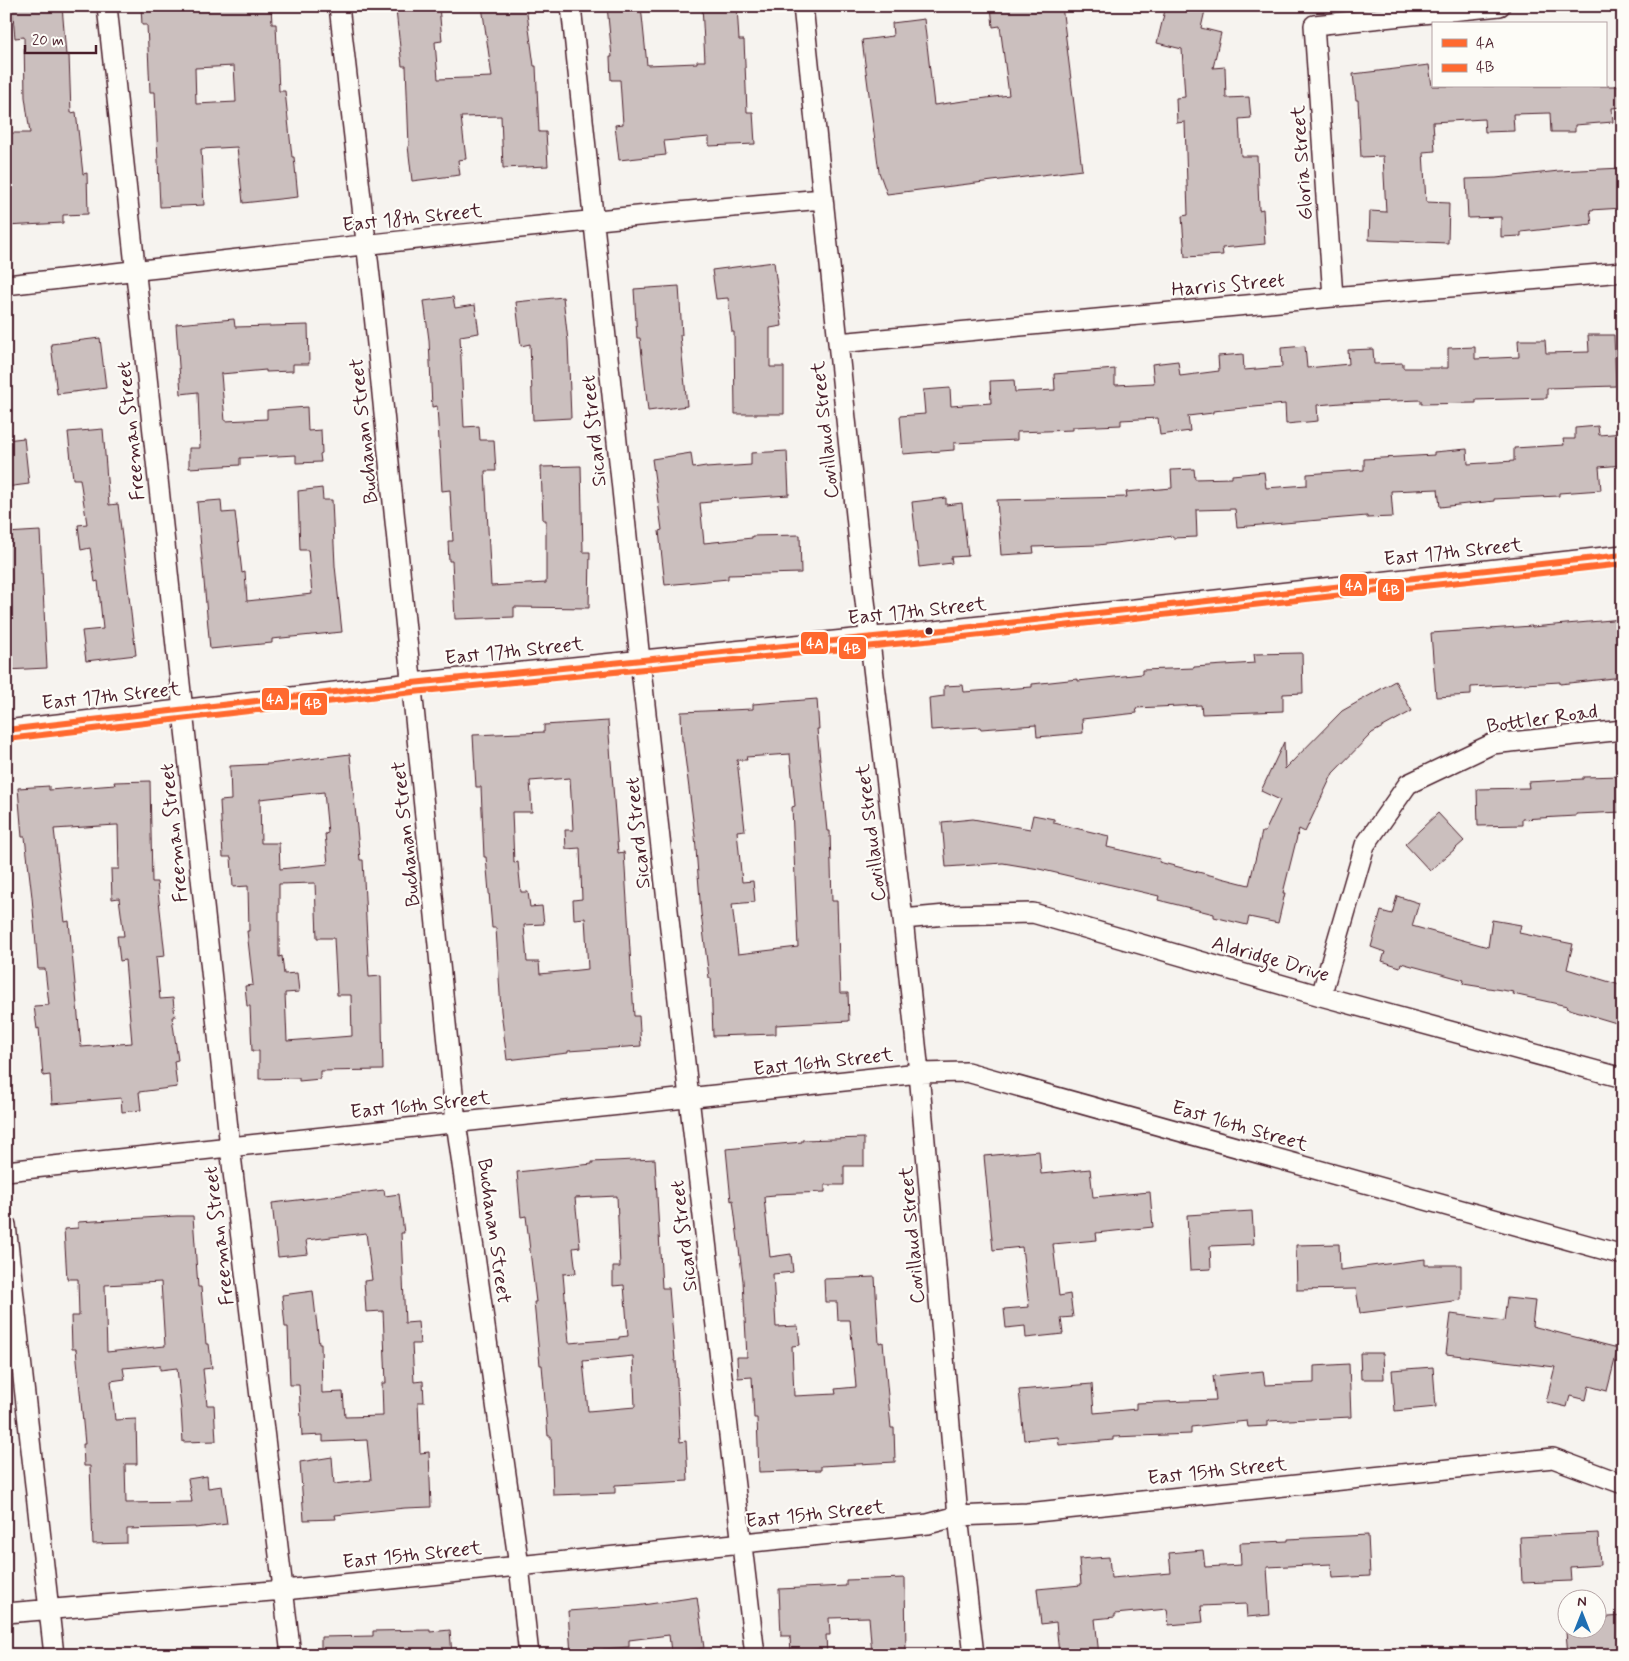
<svg xmlns="http://www.w3.org/2000/svg" width="1629" height="1661" font-family="Mynerve,sans-serif">
  <style>
    .building { fill: #cbbfbe; stroke: #4a1f2b; fill-rule: evenodd }
    .lines { fill: none; stroke-linecap: round; stroke-linejoin: round }
    .street-casing { stroke: #4a1f2b; stroke-width: 22 }
    .street { stroke: #fdfcf7; stroke-width: 19 }
    .bus-1-casing { stroke: #fdfcf7; stroke-width: 10 }
    .bus-2-casing { stroke: #fdfcf7; stroke-width: 10 }
    .bus-1 { stroke: #ff692f; stroke-width: 6 }
    .bus-2 { stroke: #ff692f; stroke-width: 6 }
    .bus-dot { fill: #4a1f2b; stroke: #fdfcf7; stroke-width: 2 }
    .labels { text-anchor: middle; stroke-width: 4.5; stroke-linejoin: round; paint-order: stroke }
    .street-label { font-size: 20px; fill: #4a1f2b; stroke: #fdfcf7 }
    .line-badge { stroke: #fdfcf7; stroke-width: 2 }
    .badge-label { font-size: 14px; text-anchor: middle; font-weight: bold; fill: #fff }
  </style>
  <rect width="100%" height="100%" fill="#f6f3ef"/>
  <filter id="ink" filterUnits="userSpaceOnUse"><feTurbulence type="fractalNoise" baseFrequency=".02" numOctaves="2"/><feDisplacementMap in="SourceGraphic" scale="10" xChannelSelector="R" yChannelSelector="G"/><feConvolveMatrix kernelMatrix="1 2 1 2 8 2 1 2 1" color-interpolation-filters="sRGB"/></filter>
  <g filter="url(#ink)">
    <path class="building" d="M12 6H62L66 55H69L71 113 76 112 83 174 87 173 88 214 63 215V223L6 226V133H30L25 97 24 37 15 38Z
      M141 6H271L272 24H276L279 91H285L292 157H294L298 197 243 203 237 147 201 149 204 205 160 207 155 92H150L147 25H142ZM234 66 236 102 196 104 195 68Z
      M439 6 442 41 435 42 438 79 492 77 482 6H526L534 66H536L539 132H546L548 166 503 168 501 116 461 117 466 159 458 160 460 175 412 181 408 146H409L406 66H402L396 10Z
      M607 6H641L647 65 697 63V61H705L702 6H737L739 40H744L747 112H753L755 144 709 146V137L664 141 666 155 619 160 615 125 623 124 620 80H611L610 57H612Z
      M991 6H1062L1082 170 887 194 879 172 862 40 893 36 892 23 924 19 934 105 1009 95 1000 26 993 27Z
      M1166 6H1206L1201 28 1221 33 1213 68 1225 67 1226 98 1249 97 1251 118 1239 119 1241 156H1257L1259 210 1263 209 1265 244 1222 248 1223 255 1185 257 1182 216 1188 215 1185 122 1177 123 1176 98 1185 97 1182 49 1157 43Z
      M1429 65 1432 86H1623V107L1612 108 1613 122 1575 125V132H1551L1550 113 1513 114 1514 131 1485 132 1484 119 1433 122 1435 151 1423 152 1426 202 1449 203 1448 243 1369 240 1370 211 1386 212 1383 156 1361 157 1358 100H1356L1353 74Z
      M1623 168V208L1590 210 1592 224 1521 232V236L1501 237V217L1468 218 1466 179 1496 178 1559 171Z
      M774 262 782 326 770 328V367H784V414H735L734 332H732L728 298 716 299 712 270Z
      M679 286 682 335H680L687 406 648 411 640 338H637L634 289Z
      M453 297 455 308 475 305 479 333 460 336 464 427 479 426 480 440H494L496 471H485L491 586 546 583V520H543L541 467 581 466 583 552H590L589 608 514 607V617L455 619 452 561H449L448 541H453L450 490 442 491 437 406 432 407 429 340 424 301Z
      M563 297 568 341 571 418 533 420 530 344 521 346 516 302Z
      M234 319 235 327 308 325 309 364H293V371L266 372V370L221 374 225 421 267 419V410L307 407 308 431 321 430 322 453 320 454 321 462 296 463V455L240 458V465L189 468V448H200L198 392 181 394 176 324Z
      M1588 335H1614L1616 386 1547 388V398L1476 400V403L1421 404V400L1341 403 1317 405 1318 421 1286 424 1285 404 1213 411V413L1188 416 1190 431 1160 435 1158 418 1121 420V425L1073 427V430L1017 432V440L954 443V450L903 454 900 416 925 414 923 390 950 388 951 406 991 403 990 381 1014 380 1015 392 1055 390 1054 374 1115 369V385L1154 383 1152 364 1178 361 1180 376 1219 371 1218 356 1243 354 1244 370 1282 367 1281 348 1305 346 1307 368 1349 364 1348 350 1373 349 1374 364 1403 363V368H1448V348L1475 347V359L1519 357 1518 340H1545L1546 353 1589 352Z
      M100 338 106 388 57 394 51 344Z
      M1598 426 1599 435 1623 433V465L1599 467 1601 490 1559 493V496L1494 499V501L1440 507 1438 489 1391 491 1393 517 1367 518V516L1237 527 1235 509 1196 510 1197 537 1173 538V536L1098 545 1033 547 1034 553 1001 555 997 500 1127 497 1126 492 1172 488 1171 470 1194 469 1195 479 1232 478V475L1264 472 1266 488 1307 485V474L1364 470V459L1434 455V452L1467 449 1468 464 1514 461V448L1564 445 1563 439H1575V428Z
      M103 429 109 505 118 504 136 655 86 661 82 631 103 629 98 581 95 582 90 548 81 550 78 525 87 524 80 479H73L68 432Z
      M24 438 29 484 6 487V440Z
      M787 451 789 495 711 500V502L700 503 704 543 752 538V536L800 535 801 573 728 575V579L665 585 659 531 662 530 652 459 691 453 693 468 706 466V468L751 465V453Z
      M322 488 323 500H332L335 566 342 632 272 639V643L210 649 197 502 221 500 222 513 235 512 242 573 245 572 247 601 312 594 308 550H300L298 491Z
      M946 498V505L962 503 968 556 951 557 952 563 919 567 912 502Z
      M40 531 47 668 6 670V533Z
      M1623 619V677L1560 684V682L1471 687V695L1436 697 1431 633 1532 626V627Z
      M1302 653 1303 693 1283 694V711L1202 714 1201 705 1136 708 1137 713 1082 719 1083 733 1037 737 1036 725 981 729 980 727 931 730 929 698 944 696V686L963 685 964 692 1032 687V684L1078 679V681L1142 674V670L1194 668V667L1255 663 1254 654Z
      M1395 681 1412 711 1372 733 1333 773 1305 832 1299 829 1283 893H1285L1278 923 1249 917 1247 925 1214 917V914L1158 900 1159 896 1099 882V883L1039 869 1003 863 946 867 942 822 973 819 1030 829 1033 815 1054 819V823L1109 836 1107 847 1160 859 1159 862 1249 885 1262 832H1265L1280 800 1261 791 1284 742 1285 769 1342 711Z
      M817 699 819 729H817L827 831H830L832 901H837L840 993H848L849 1021 776 1025V1034L713 1036 711 978H709L701 913 695 836 683 741H682L681 712 753 709V704ZM790 754 795 806 792 807 798 947 738 954 732 904 755 902 753 881 742 882 737 831 745 830 737 760H747L746 757Z
      M608 721 618 853 624 852 634 1016H639L641 1046 568 1051V1053L507 1060 501 1011 496 928H492L486 857H484L481 787H476L473 735 544 732V725ZM570 778 573 830H565L566 849 580 848 582 899 573 900 574 919 585 918 588 969 540 974 539 962H527L524 925 544 924 542 906 530 907 528 892H521L518 862 514 863 512 812H532L530 781Z
      M350 754 360 860H363L369 977 381 976 383 1070 320 1071V1079L299 1081V1078L259 1079V1051H252L250 1006H247L245 986 253 985 247 931H249L248 886 233 887 231 857H223L220 801 231 800 230 766 269 764ZM324 792 328 833 325 834 328 864 280 869 279 843H261L260 799ZM315 883 317 938H334L337 995H351L352 1036 287 1041 285 993 299 992 297 973 284 974 282 956 279 957V884Z
      M1623 776V812L1576 814V816L1522 819V825L1478 826 1477 789 1529 788 1528 782 1583 779V777Z
      M150 781 152 882H157L165 956 156 957 160 999 173 998 175 1017H172L178 1060 174 1061 177 1087 139 1092 141 1110 122 1112 121 1098 52 1104 50 1075 43 1076 39 1028 37 1029 34 1006 49 1005 45 969H38L32 897 25 837H22L18 788 49 786V790L115 785 114 782ZM116 825H118L119 869H111L112 899 119 898 124 936H117L120 961 125 960 132 1043 81 1047 69 921 65 922 54 829Z
      M1438 813 1464 841 1430 871 1405 844Z
      M1397 896 1419 903 1412 926 1488 947 1492 920 1521 925 1519 933 1573 944 1567 969 1623 986V1025L1566 1008 1567 1006 1513 994 1514 992 1463 984 1464 980 1401 963 1400 967 1382 961 1385 952 1371 947 1381 911 1392 914Z
      M864 1138V1166H844V1185H825V1192L775 1194V1196L764 1197 770 1257 791 1254 793 1272 773 1274 776 1327 798 1326 800 1345 792 1346 794 1396 836 1394 835 1389 856 1387 850 1320H838L837 1302H825L824 1279 875 1277 879 1343 883 1342 891 1428H894L895 1462 821 1466V1470L759 1472 757 1418H754L752 1377 738 1378 737 1357H747L743 1281 733 1200 731 1201 726 1149 802 1142V1140Z
      M1039 1151 1041 1174 1090 1169 1093 1197 1150 1192 1153 1227 1096 1233 1097 1240 1053 1244 1059 1296 1070 1294 1073 1317 1061 1318 1063 1334 1026 1338 1025 1326 1006 1328 1004 1309 1029 1307 1022 1247 993 1250 984 1156Z
      M655 1159 662 1288H669L675 1361H676L680 1442 686 1441 688 1481 615 1485V1493L553 1495 551 1436H548L542 1365H540L534 1302H536L526 1216 521 1217 517 1172 592 1164V1162ZM617 1196 620 1267H613V1286L624 1285 628 1336 619 1337V1339L569 1343 563 1274 576 1273 573 1248 580 1247 575 1198ZM633 1356 635 1407 588 1411 583 1361Z
      M384 1190 385 1196 399 1194 404 1233H401L405 1323 418 1322 420 1344H412L414 1382 423 1381 424 1402H418L420 1453 429 1452 431 1507 405 1508 335 1515 336 1519 304 1520 300 1462 332 1457 334 1484 371 1480 367 1440 323 1442V1435L302 1436 299 1385H290L288 1327H285L282 1295 313 1291 319 1344H321L322 1393 343 1392 345 1417 383 1416 382 1383H386L383 1311 366 1312 364 1281 372 1280 366 1233 306 1240 308 1254 278 1257 272 1203Z
      M1252 1211 1254 1244 1210 1246 1211 1269 1190 1270 1187 1215Z
      M177 1216H193L198 1287H201L206 1344H209L212 1368 203 1369 207 1405H214L216 1441 183 1442 181 1408 177 1368 160 1370V1365L123 1368 125 1379 111 1381 115 1420 136 1419 137 1464H125L126 1503 192 1502 188 1479 207 1476 208 1488 222 1486 227 1524 195 1528V1527L127 1529V1543L93 1544 90 1466H84L83 1444H85L76 1349H72L71 1316H79L78 1279H67L64 1229 78 1228V1222ZM161 1282 165 1346 107 1352 105 1285Z
      M1339 1244 1340 1270 1425 1259V1265H1461V1300L1360 1313 1356 1289 1297 1290 1296 1245Z
      M1507 1298 1535 1301 1532 1326 1618 1348 1607 1391 1589 1386 1586 1400 1570 1396 1567 1407 1546 1402 1555 1367 1446 1354 1451 1314 1504 1321Z
      M1360 1353H1383L1384 1379H1361Z
      M1349 1364 1351 1417 1268 1421V1426L1248 1427 1247 1421 1191 1427V1434L1113 1437V1440L1059 1445 1058 1437 1024 1440 1019 1390 1092 1384 1094 1413 1136 1409V1403L1216 1400 1213 1376 1263 1371 1265 1385 1314 1383V1366Z
      M1433 1367 1436 1407 1395 1411 1392 1370Z
      M1598 1533 1600 1565 1570 1567 1571 1581 1522 1583 1520 1537Z
      M1368 1535 1370 1576 1332 1578 1331 1564 1267 1567 1270 1615 1247 1617 1246 1604 1201 1606 1203 1622 1169 1625 1167 1609 1115 1614V1617L1095 1619 1099 1655H1059L1056 1622 1041 1624 1037 1589 1081 1585 1079 1559 1109 1557 1111 1578 1171 1573 1169 1553 1203 1550 1205 1567 1241 1565 1240 1543 1288 1541V1539Z
      M905 1578 906 1655H872L869 1617 829 1618 830 1635H826L827 1655H791L790 1636H781L779 1589 846 1586V1580Z
      M697 1597 704 1648 671 1652 669 1635 629 1640V1647L603 1649V1655H571L568 1611 636 1606Z
      M1623 1616V1655H1568L1565 1621H1566V1628H1596V1618Z
      M430 1630V1632L450 1630 452 1655H321V1637L373 1636V1631Z"/>
    <g class="lines">
      <defs>
        <path id="street" d="M107 6 230 1147 291 1655
          M339 6 371 285 456 1122 519 1566 529 1655
          M571 6 640 660 689 1098 755 1655
          M803 6 864 592 903 919 919 1073 958 1516 974 1655
          M6 285C278 255 550 222 823 199
          M1333 297 1314 25 1500 6
          M838 343 1333 297 1623 272
          M6 730 412 683 944 630 1623 555
          M903 919 946 915 1033 913 1321 996 1623 1078
          M1321 996 1365 845 1408 784 1492 744 1623 730
          M6 1171 919 1073 967 1072 1623 1255
          M6 1225 54 1655
          M6 1613 284 1590 928 1524 958 1516 1027 1513 1553 1458 1623 1484"/>
      </defs>
      <use href="#street" class="street-casing"/>
      <use href="#street" class="street"/>
      <defs>
        <path id="bus-1" d="M6 730 412 683 944 630 1623 555"/>
        <path id="bus-2" d="M7 739 413 692 945 639 1623 564"/>
      </defs>
      <use href="#bus-1" class="bus-1-casing"/>
      <use href="#bus-2" class="bus-2-casing"/>
      <use href="#bus-1" class="bus-1"/>
      <use href="#bus-2" class="bus-2"/>
    </g>
  </g>
  <circle class="bus-dot" cx="929" cy="631" r="4.5"/>
  <g class="labels">
    <g class="street-label">
      <text transform="translate(1301 163) rotate(-94)" y="7">Gloria Street</text>
      <text transform="translate(412 217) rotate(-6)" y="7">East 18th Street</text>
      <text transform="translate(1228 284) rotate(-5)" y="7">Harris Street</text>
      <text transform="translate(824 430) rotate(-96)" y="7">Covillaud Street</text>
      <text transform="translate(130 431) rotate(-96)" y="7">Freeman Street</text>
      <text transform="translate(363 431) rotate(-96)" y="7">Buchanan Street</text>
      <text transform="translate(593 431) rotate(-96)" y="7">Sicard Street</text>
      <text transform="translate(1453 551) rotate(-6)" y="7">East 17th Street</text>
      <text transform="translate(917 610) rotate(-6)" y="7">East 17th Street</text>
      <text transform="translate(514 650) rotate(-6)" y="7">East 17th Street</text>
      <text transform="translate(111 695) rotate(-6)" y="7">East 17th Street</text>
      <text transform="translate(1542 718) rotate(-8)" y="7">Bottler Road</text>
      <text transform="translate(173 833) rotate(-96)" y="7">Freeman Street</text>
      <text transform="translate(637 833) rotate(-96)" y="7">Sicard Street</text>
      <text transform="translate(870 833) rotate(-97)" y="7">Covillaud Street</text>
      <text transform="translate(405 834) rotate(-96)" y="7">Buchanan Street</text>
      <text transform="translate(1271 958) rotate(16)" y="7">Aldridge Drive</text>
      <text transform="translate(823 1061) rotate(-6)" y="7">East 16th Street</text>
      <text transform="translate(420 1104) rotate(-6)" y="7">East 16th Street</text>
      <text transform="translate(1240 1125) rotate(16)" y="7">East 16th Street</text>
      <text transform="translate(495 1231) rotate(82)" y="7">Buchanan Street</text>
      <text transform="translate(911 1235) rotate(-95)" y="7">Covillaud Street</text>
      <text transform="translate(218 1236) rotate(-97)" y="7">Freeman Street</text>
      <text transform="translate(683 1236) rotate(-97)" y="7">Sicard Street</text>
      <text transform="translate(1217 1470) rotate(-6)" y="7">East 15th Street</text>
      <text transform="translate(815 1513) rotate(-6)" y="7">East 15th Street</text>
      <text transform="translate(412 1554) rotate(-6)" y="7">East 15th Street</text>
    </g>
  </g>
  <g class="line-badge">
    <rect x="1339" y="573" width="29" height="24" rx="5" fill="#ff692f"/>
    <rect x="1377" y="578" width="28" height="24" rx="5" fill="#ff692f"/>
    <rect x="800" y="631" width="29" height="24" rx="5" fill="#ff692f"/>
    <rect x="838" y="636" width="29" height="24" rx="5" fill="#ff692f"/>
    <rect x="261" y="687" width="29" height="24" rx="5" fill="#ff692f"/>
    <rect x="299" y="692" width="29" height="24" rx="5" fill="#ff692f"/>
  </g>
  <g class="badge-label">
    <text x="1354" y="590">4A</text>
    <text x="1391" y="594">4B</text>
    <text x="815" y="648">4A</text>
    <text x="852" y="653">4B</text>
    <text x="275" y="704">4A</text>
    <text x="313" y="708">4B</text>
  </g>
  <rect width="1629" height="1661" fill="none" stroke="#fdfcf7" stroke-width="25"/>
  <rect x="12" y="12" width="1604" height="1636" fill="none" stroke="#4a1f2b" stroke-width="2" filter="url(#ink)"/>
  <rect x="1432" y="22" width="175" height="65" fill="#fdfcf7" stroke="#b5a4a5"/>
  <rect x="1442" y="39" width="25" height="8" fill="#ff692f" stroke="#b5a4a5"/>
  <text x="1476" y="48" font-size="15" fill="#4a1f2b">4A</text>
  <rect x="1442" y="64" width="25" height="8" fill="#ff692f" stroke="#b5a4a5"/>
  <text x="1476" y="72" font-size="15" fill="#4a1f2b">4B</text>
  <g transform="translate(1582 1614)"><circle r="24" fill="#fdfcf7" stroke="#b5a4a5"/>
  <path d="M0-4L9 19L0 12L-9 19Z" fill="#1f6fb2"/>
  <text y="-8" font-size="14" font-weight="bold" text-anchor="middle" fill="#4a1f2b">N</text>
  </g>
  <path d="M25 45v8h71v-8" fill="none" stroke="#4a1f2b" stroke-width="2.5"/>
  <text x="32" y="45" font-size="15" fill="#4a1f2b" stroke="#fdfcf7" stroke-width="4" paint-order="stroke">20 m</text>
</svg>
